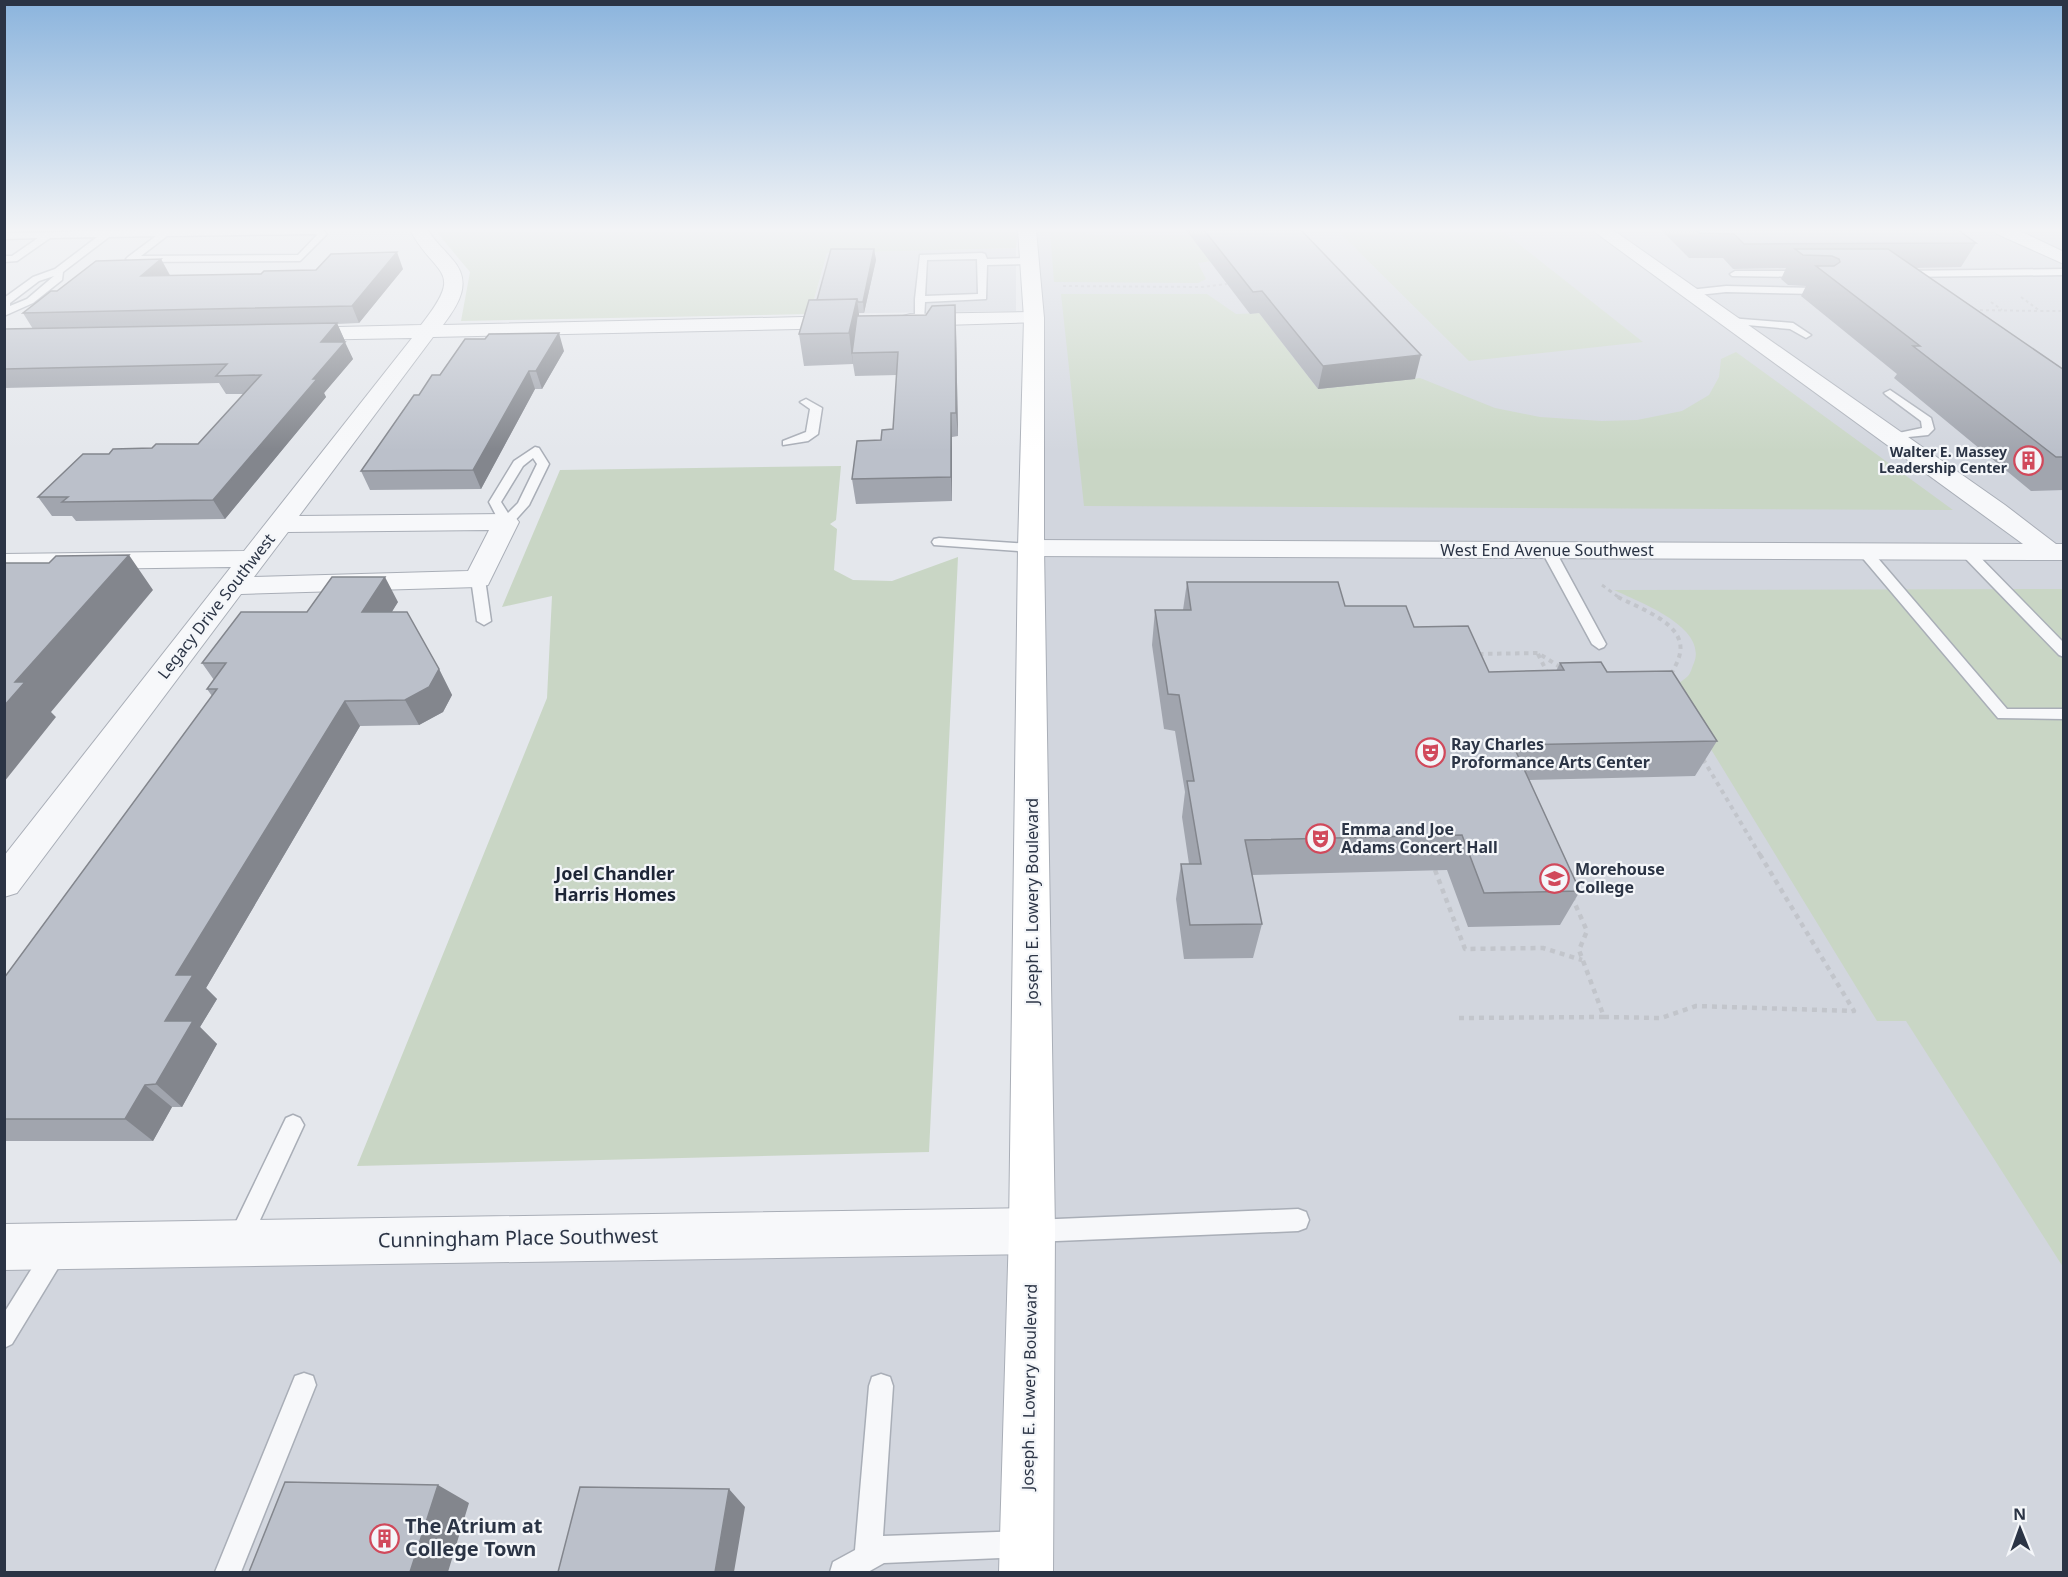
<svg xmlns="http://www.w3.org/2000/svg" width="2068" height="1577" font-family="'Noto Sans',sans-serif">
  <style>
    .built { fill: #d2d6de }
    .green { fill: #c9d6c5 }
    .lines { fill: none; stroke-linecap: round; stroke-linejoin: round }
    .lane-casing { stroke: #a9aeb7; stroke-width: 3 }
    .street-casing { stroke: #a9aeb7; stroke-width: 2 }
    .secondary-casing { stroke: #a9aeb7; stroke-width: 2 }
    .path-far3 { stroke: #c2c5cb; stroke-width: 2; stroke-dasharray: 3 3; stroke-linecap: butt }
    .path-far2 { stroke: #c2c5cb; stroke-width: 3; stroke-dasharray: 4 4; stroke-linecap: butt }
    .path-far1 { stroke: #c2c5cb; stroke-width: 4; stroke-dasharray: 4.5 4.5; stroke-linecap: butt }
    .path { stroke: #c2c5cb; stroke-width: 4.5; stroke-dasharray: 5 5; stroke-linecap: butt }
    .lane { fill: #f7f8fa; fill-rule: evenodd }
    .street { fill: #f7f8fa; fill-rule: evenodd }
    .secondary { fill: #fff; fill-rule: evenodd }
    .wall { fill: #a1a5ae }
    .shaded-wall { fill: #83868d }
    .building { fill: #bbc0ca; stroke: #83868d; stroke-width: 1.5 }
    .labels { text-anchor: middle; stroke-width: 4.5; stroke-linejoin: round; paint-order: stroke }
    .far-poi-label { font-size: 14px; font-weight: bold; fill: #2b3445; stroke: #f4f6f9; text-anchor: end }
    .street-label { font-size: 16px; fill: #2b3445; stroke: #f4f6f9 }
    .poi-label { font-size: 16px; font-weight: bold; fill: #2b3445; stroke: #f4f6f9; text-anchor: start }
    .neighbourhood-label { font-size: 18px; font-weight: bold; fill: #1d2536; stroke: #f4f6f9 }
    .near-street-label { font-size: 20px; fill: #2b3445; stroke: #f4f6f9 }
    .near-poi-label { font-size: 20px; font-weight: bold; fill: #2b3445; stroke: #f4f6f9; text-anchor: start }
  </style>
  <rect width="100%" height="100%" fill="#e4e7ec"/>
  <path class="built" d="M1028 230H2063V1572H5L4 1225 1009 1224 1031 548Z
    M1016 248V311L810 314 827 253Z"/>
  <path class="green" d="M435 230H1018L1016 248 827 253 810 314 461 321 470 272Z
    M1337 230H1501L1643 342 1469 361Z
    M1050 231 1119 236 1196 234 1217 260 1198 263 1206 279 1198 283 1054 282Z
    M1061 294H1207L1236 314 1259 313 1318 389 1420 378 1495 408 1540 417 1602 421 1637 420 1682 411 1709 395 1719 377 1721 359 1736 352 1953 510 1084 506Z
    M841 466 836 520 830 524 837 529 834 570 853 580 892 581 958 557 929 1152 357 1166 547 698 552 596 502 607 560 470Z
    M2063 589V1267L1906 1021H1877L1673 687C1677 684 1684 680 1688 676 1691 673 1692 667 1694 663 1708 627 1639 602 1614 590Z"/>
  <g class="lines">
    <defs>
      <path id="lane" d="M170 230H322L327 234 300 261 131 262 126 259 128 257 156 236 109 237 63 272 62 280 33 303 4 316V298L33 277 55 269 97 237 50 238 17 261 4 262V256H12L38 238 4 239V233ZM315 234 317 235 298 255 141 256 167 236ZM54 276 27 299 10 306V303L39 281Z
        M982 253 985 254 987 259 1029 258 1034 261 1029 264 987 265 986 299 925 302 924 320 915 322V299L920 255ZM977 259 978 294 925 296 927 260Z
        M2064 269V275L1901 277 1896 274 1901 271Z
        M1735 271H1806L1811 274 1806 277 1732 276 1730 274Z
        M1726 286 1817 288 1822 291 1817 294 1726 292 1689 296 1684 293 1689 290Z
        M1729 318 1793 323 1811 335 1806 338 1790 329 1725 323 1724 321Z
        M1890 390 1931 418 1934 429 1928 435 1889 439V435L1922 428 1921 421 1886 395 1884 393Z
        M806 399 822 408 818 434 808 441 783 445V441L806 432 810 409 800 402Z
        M535 447 539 448 549 464 529 505 511 525H501L489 502 514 461ZM533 458 537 464 518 503 508 513 501 502 523 466Z
        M939 538 1031 544 1038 548 1031 552 934 545 932 542 934 539Z
        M1548 546 1555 550 1606 644 1604 647 1599 649 1592 644 1541 550Z
        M1865 548 1870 549 2007 709H2064V719L1998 718 1860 555 1858 552 1860 549Z
        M1967 548 1972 549 2064 643V657L2059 655 1962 555 1960 552 1962 549Z
        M478 575 485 579 491 621 484 625 477 621 471 579Z
        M293 1115 300 1118 304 1125 248 1246 240 1249 232 1246 229 1238 232 1230 286 1118Z
        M1298 1209 1306 1212 1309 1220 1306 1228 1298 1231 1033 1242 1025 1239 1022 1231 1025 1223 1033 1220Z
        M55 1241 63 1244 66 1252 63 1260 12 1344 4 1348V1313L47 1244Z
        M304 1373 313 1376 316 1385 241 1572H215L295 1376Z
        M881 1374 890 1377 893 1386 883 1536 1022 1531 1031 1535 1035 1544 1031 1553 1022 1557 884 1563 868 1572H830L833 1562 855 1550 869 1386 872 1377Z"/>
      <path id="street" d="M410 230H428C435 242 444 249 452 259 473 282 459 304 443 325L846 316 853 318 856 322 853 326 846 328 433 337 299 516 506 514 515 517 519 522 488 585 478 587 241 594 17 893 4 897V856L231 567 4 570V554L244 551 412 338 298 340 291 338 288 334 291 330 298 328 421 325C466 268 436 278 410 230ZM489 530 468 571 254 577 288 532Z
        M1592 230H1613L2005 505 2056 544H2064V560L1031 556 1022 554 1018 548 1022 542 1031 540 2023 544Z
        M1994 230H2018L2064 252V264L1997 234Z
        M1034 312 1041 314 1044 318 1041 322 910 326 903 324 900 320 903 316 910 314Z
        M1032 1208 1048 1215 1055 1231 1048 1247 1032 1254 4 1270V1224Z"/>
      <path id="secondary" d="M1018 230H1036L1044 318V548L1055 1231 1053 1572H999L1009 1231 1018 548 1024 318Z"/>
    </defs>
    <use href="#lane" class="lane-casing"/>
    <use href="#street" class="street-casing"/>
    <use href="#secondary" class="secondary-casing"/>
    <path class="path-far3" d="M1063 286 1202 287 1227 284
      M2021 297 2040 311H2061
      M1991 302 2002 310
      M1974 310 2040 311"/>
    <path class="path-far2" d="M1602 585 1621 599"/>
    <path class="path-far1" d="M1618 597C1638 608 1686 623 1680 653 1679 660 1674 668 1671 675
      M1479 654 1538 653 1560 667
      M1538 654 1548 674
      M1703 759 1760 855"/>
    <path class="path" d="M1435 870 1465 949 1543 948 1582 960
      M1604 1017 1661 1018 1696 1006 1854 1011 1759 853
      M1459 1018 1604 1017 1579 950 1587 931 1572 897"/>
    <use href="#lane" class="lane"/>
    <use href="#street" class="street"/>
    <use href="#secondary" class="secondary"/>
  </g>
  <path class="wall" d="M1186 230H1301L1415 379 1318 389 1259 313 1250 314Z
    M1661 230H1958L1976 243 1961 267 1914 268 2064 370V490L2031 491 1894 378 1897 374 1801 296 1806 286 1788 285 1781 279 1786 268 1733 269 1723 258H1689Z
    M874 249 876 260 864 313H859V316L956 328 958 436 952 437V501L856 504 852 479 881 440 893 429 897 375 855 376 853 364 804 366 799 334 817 300Z
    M161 259 170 275 261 274 403 269 359 323 337 324 345 341 344 342 353 359 324 393 326 397 225 519 76 521 72 516H52L38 497 109 454 198 444 244 394H226L219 383 4 388V329H33L23 313 57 291Z
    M485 339 564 351 542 389H535L481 489 370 490 361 471 419 395 440 375Z
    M1187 582 1345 606 1414 627 1489 672 1556 671 1560 663 1607 672 1717 741 1695 776 1529 780 1580 891 1560 925 1468 927 1447 870 1252 875 1262 924 1253 958 1184 959 1176 899 1181 864H1189L1182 817 1185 792 1175 731 1164 729 1152 645 1155 610H1183Z
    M398 602 391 612 439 669 452 695 443 712 419 725 360 726 206 988 217 999 200 1027 217 1044 182 1107H172L153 1141H4V978L212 696 207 689 214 680 202 663Z"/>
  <path class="shaded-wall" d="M874 249 876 260 864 313 863 302Z
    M397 252 403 269 359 323 352 306Z
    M161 259 170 276H141Z
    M857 299 861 330 852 353 853 365 849 333Z
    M955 305 956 328 958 436 956 413Z
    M337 323 345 341 329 360 321 342Z
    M559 333 564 351 542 389 536 371Z
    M345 342 353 359 324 393 326 397 225 519 213 500 313 379Z
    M1421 355 1415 379 1318 389 1323 366Z
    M529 371 535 389 481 489 473 470Z
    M951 413 952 437V501L951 477Z
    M129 555 153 590 51 712 56 717 4 782V706L15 682Z
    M385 577 398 602 376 638 362 612Z
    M439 669 452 695 443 712 419 725 405 700Z
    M345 701 360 726 206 988 217 999 200 1027 217 1044 182 1107 156 1084 165 1021 176 975Z
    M145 1085 172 1107 153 1141 125 1119Z
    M438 1485 469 1503 448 1572H410Z
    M729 1489 745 1507 734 1572H715Z"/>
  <path class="building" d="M1204 230H1301L1421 355 1323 366 1262 291 1253 292Z
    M1696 230H1958L1976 243 1744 244 1734 234 1699 233Z
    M831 249H874L863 302H858L857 299 817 300Z
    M1795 249H1888L2064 370V457H2056L1913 346H1920L1816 266H1834L1840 262 1839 259 1832 256 1803 255Z
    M397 252 352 306 23 313 51 291H57L96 261 161 259 141 276 261 274 264 271 316 270 331 254Z
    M857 299 849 333 799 334 809 300Z
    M955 305 956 413H951V477L852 479 857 441 881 440 882 430 893 429 898 352 852 353 857 316 926 315 932 306Z
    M337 323 321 342H345L313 379H317L213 500 62 502 68 497H38L83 454H109L113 449 152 448 156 444H198L261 375 216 376 227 364 4 369V329Z
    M559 333 536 371H529L473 470 361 471 414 395H419L432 375H440L465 339H485L489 334Z
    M129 555 15 682H25L4 706V563H49L56 556Z
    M332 577H385L362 612H407L439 669 429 687 405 700 345 701 176 975H193L165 1021H193L156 1084 145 1085 125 1119H4V978L217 689H207L226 663H202L241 612H307Z
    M1187 582H1338L1345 606H1406L1414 627 1468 626 1489 672 1564 670 1560 663 1601 662 1607 672 1672 671 1717 741 1513 745 1580 891 1484 893 1462 835 1245 840 1262 924 1190 925 1181 864H1201L1187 781H1194L1179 695 1168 694 1155 610H1191Z
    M285 1482 438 1485 410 1572H249Z
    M580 1487 729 1489 715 1572H558Z"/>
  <linearGradient id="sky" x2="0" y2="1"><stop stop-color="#8bb4dd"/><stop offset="0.51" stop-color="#f3f4f6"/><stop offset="1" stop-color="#f3f4f6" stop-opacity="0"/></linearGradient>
  <rect width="2068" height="451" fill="url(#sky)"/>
  <defs>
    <symbol id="building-ring" viewBox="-11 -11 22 22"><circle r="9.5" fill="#f4f6f9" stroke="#d1495b" stroke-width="1.5"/><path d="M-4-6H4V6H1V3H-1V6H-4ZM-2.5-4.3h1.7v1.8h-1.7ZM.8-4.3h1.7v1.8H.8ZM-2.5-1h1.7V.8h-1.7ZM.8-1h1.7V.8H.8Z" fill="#d1495b"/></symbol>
    <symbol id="theatre-ring" viewBox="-11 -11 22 22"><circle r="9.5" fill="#f4f6f9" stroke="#d1495b" stroke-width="1.5"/><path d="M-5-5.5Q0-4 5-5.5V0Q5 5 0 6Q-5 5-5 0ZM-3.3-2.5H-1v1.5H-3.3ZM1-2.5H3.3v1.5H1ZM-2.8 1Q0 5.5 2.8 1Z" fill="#d1495b"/></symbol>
    <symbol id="university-ring" viewBox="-11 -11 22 22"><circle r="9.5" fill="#f4f6f9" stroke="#d1495b" stroke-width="1.5"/><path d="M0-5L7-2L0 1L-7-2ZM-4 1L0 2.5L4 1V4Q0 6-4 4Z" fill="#d1495b"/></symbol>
  </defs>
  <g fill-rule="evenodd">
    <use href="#building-ring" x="2012" y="444" width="33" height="33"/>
    <use href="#theatre-ring" x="1414" y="736" width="33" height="33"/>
    <use href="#theatre-ring" x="1304" y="822" width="33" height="33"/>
    <use href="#university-ring" x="1538" y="862" width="33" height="33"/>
    <use href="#building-ring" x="368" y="1522" width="33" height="33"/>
  </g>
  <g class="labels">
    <g class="far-poi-label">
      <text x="2007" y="457">Walter E. Massey<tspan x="2007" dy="16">Leadership Center</tspan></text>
    </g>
    <g class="street-label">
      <text x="1547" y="556">West End Avenue Southwest</text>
      <text transform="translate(216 606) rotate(-52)" y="6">Legacy Drive Southwest</text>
      <text transform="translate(1032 901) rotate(-90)" y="6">Joseph E. Lowery Boulevard</text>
      <text transform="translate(1029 1387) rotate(-89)" y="6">Joseph E. Lowery Boulevard</text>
    </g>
    <g class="poi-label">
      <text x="1451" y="750">Ray Charles<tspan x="1451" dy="18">Proformance Arts Center</tspan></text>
      <text x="1341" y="835">Emma and Joe<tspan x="1341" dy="18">Adams Concert Hall</tspan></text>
      <text x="1575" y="875">Morehouse<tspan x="1575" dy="18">College</tspan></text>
    </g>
    <g class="neighbourhood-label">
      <text x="615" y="880">Joel Chandler<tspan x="615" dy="21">Harris Homes</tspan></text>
    </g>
    <g class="near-street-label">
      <text transform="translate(518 1238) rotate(-1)" y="7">Cunningham Place Southwest</text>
    </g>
    <g class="near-poi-label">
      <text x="405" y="1533">The Atrium at<tspan x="405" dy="23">College Town</tspan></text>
    </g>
  </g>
  <rect width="2068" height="1577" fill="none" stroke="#2b3445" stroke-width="12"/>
  <g transform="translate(2020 1529) rotate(359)" stroke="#f4f6f9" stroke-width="4.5" paint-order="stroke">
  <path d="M0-4.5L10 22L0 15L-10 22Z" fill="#2b3445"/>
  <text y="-9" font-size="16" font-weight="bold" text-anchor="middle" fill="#2b3445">N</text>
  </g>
</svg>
